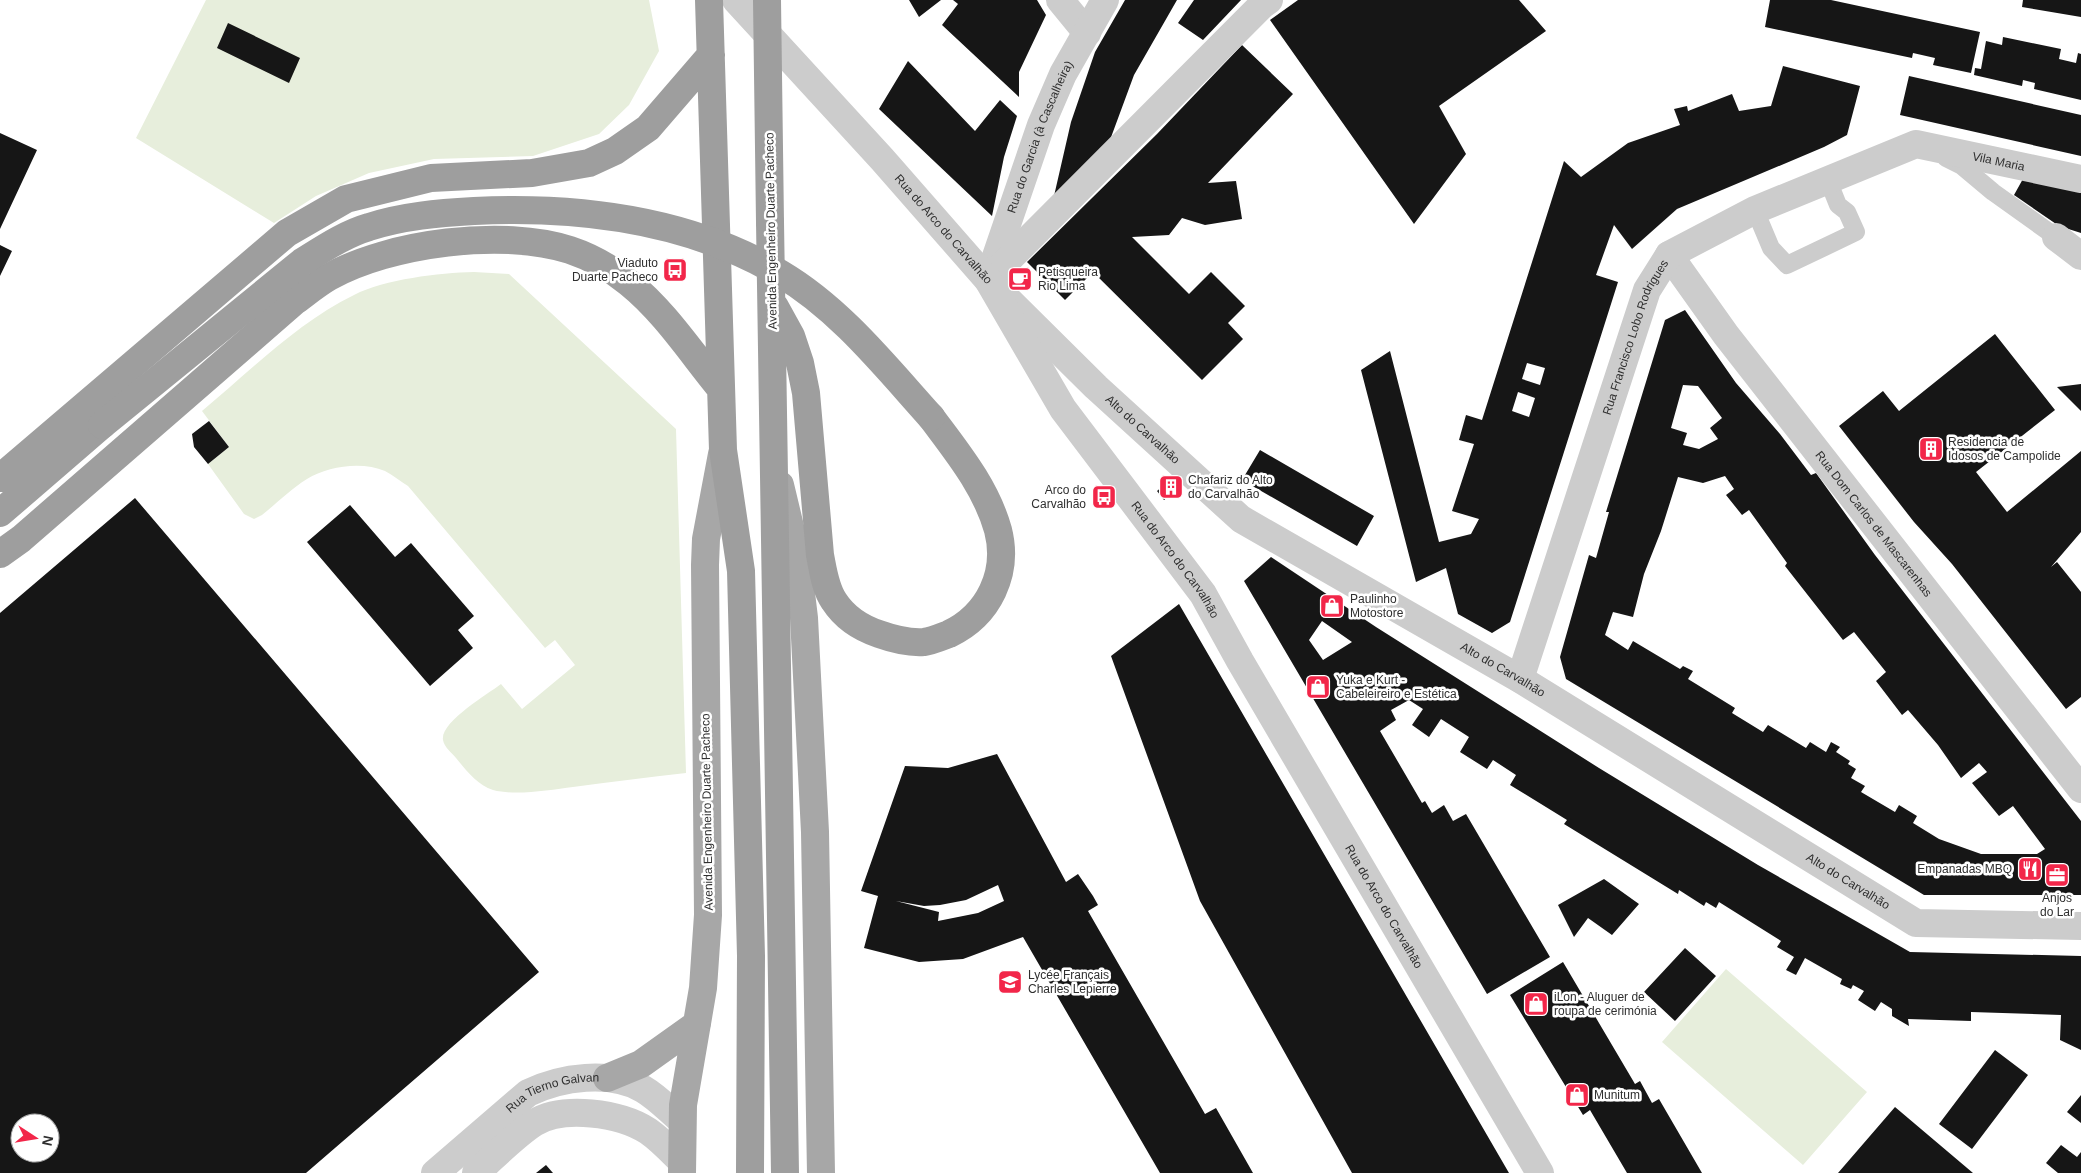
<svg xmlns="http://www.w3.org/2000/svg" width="2081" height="1173" font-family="Arial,sans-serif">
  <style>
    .green { fill: #e7eedc }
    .building { fill: #161616; fill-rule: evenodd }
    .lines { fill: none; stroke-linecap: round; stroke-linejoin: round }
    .service { stroke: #ccc; stroke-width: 18 }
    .minor { stroke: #ccc; stroke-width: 28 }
    .tertiary { stroke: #ccc; stroke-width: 28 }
    .primary { stroke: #a7a7a7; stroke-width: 28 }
    .trunk { stroke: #9e9e9e; stroke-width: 28 }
    .trunk-bridge { stroke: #9e9e9e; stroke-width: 28 }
    .labels { text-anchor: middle; stroke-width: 5; stroke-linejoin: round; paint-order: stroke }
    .street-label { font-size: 12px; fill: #2f2f2f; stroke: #fff }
    .poi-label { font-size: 12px; fill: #2f2f2f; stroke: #fff; text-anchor: start }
  </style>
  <rect width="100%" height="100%" fill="#fff"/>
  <path class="green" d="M206 0H649L659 51 629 105 599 134 533 156 434 159 369 173 316 196 274 223 136 138Z
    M474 272 509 274 676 429 686 773C648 777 611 782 573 787 550 790 515 796 493 790 477 785 466 770 456 758 452 753 444 747 443 740 440 722 488 694 501 684L522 709 575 665 555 640 545 648 408 486C401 482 393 475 385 471 362 461 328 466 307 479 291 489 277 503 262 515L254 519 244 514 208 464 229 447 202 411C250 371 297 323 354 295 385 279 439 273 474 272Z
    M1726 969 1867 1092 1803 1165 1662 1042Z"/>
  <path class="building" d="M909 0H941L919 17Z
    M953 0H1037L1046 15 1019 72V97L942 25 958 4Z
    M1125 0H1177L1134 75 1110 140 1054 196 1071 122 1095 52Z
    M1194 0H1241L1203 40 1178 23Z
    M1298 0H1519L1546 31 1439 106 1466 154 1414 224 1270 20Z
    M1770 0H1831L1980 32 1971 73 1933 65 1935 58 1913 53 1912 58 1765 27Z
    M2023 0H2081V17L2022 7Z
    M228 23 300 58 289 83 217 48Z
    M2003 37 2061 49 2059 59 2076 63 2078 53 2081 54V100L2034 89 2035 83 2023 80 2022 86 1974 75 1975 68 1981 69 1986 41 2002 45Z
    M1242 45 1293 94 1208 183 1236 181 1242 219 1205 225 1182 218 1169 235 1132 237 1189 294 1211 272 1245 306 1228 323 1243 339 1202 380 1093 272 1065 300 1027 262 1157 134Z
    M908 61 975 131 1000 100 1017 116 1004 157 992 216 879 109Z
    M1783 66 1860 86 1847 135 1824 147 1677 209 1632 249 1614 225 1596 275 1618 282 1510 622 1492 633 1458 614 1446 568 1416 582 1361 370 1390 351 1439 542 1471 534 1479 519 1452 511 1474 444 1459 440 1466 415 1482 420 1564 161 1581 177 1628 143 1680 125 1674 109 1687 106 1688 111 1732 94 1739 111 1771 106ZM1527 363 1545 368 1540 385 1522 379ZM1518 392 1535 398 1529 417 1512 411Z
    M1909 76 2081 115V156L1900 115Z
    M0 133 37 150 0 229Z
    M2024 177 2081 190V233L2059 226 2014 195Z
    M0 245 12 251 0 276Z
    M1685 310 1736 383 1780 434 1811 475 1816 473 1875 555 2081 821V895H1924L1566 679 1560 657 1589 555 1596 558 1609 512H1606L1665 320ZM1683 385 1698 386 1722 418 1710 428 1718 439 1699 449 1683 445 1687 433 1671 428ZM1725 476 1734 489 1726 495 1742 515 1749 510 1787 563 1785 566 1843 640 1854 632 1886 672 1876 681 1902 715 1908 710 1938 745 1961 778 1979 763 1987 772 1972 783 1999 816 2013 806 2045 849 2037 854H1981L1939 839 1913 823 1917 816 1899 805 1895 812 1861 792 1865 786 1851 778 1856 769 1848 764 1850 761 1836 752 1840 747 1831 742 1826 752 1810 742 1806 748 1768 725 1763 732 1732 713 1735 708 1688 679 1693 671 1683 666 1680 669 1633 641 1628 650 1605 635 1613 612 1633 617 1644 574 1661 531 1678 477 1703 483Z
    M1995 334 2055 410 1976 472 2007 512 2081 451V532L2051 567 2057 562 2081 592V697L2066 709 1952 564 1914 522 1839 426 1883 391 1899 411Z
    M2081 384V411L2057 387Z
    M209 421 229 447 208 464 194 447 192 434Z
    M1260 450 1374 516 1357 546 1242 480Z
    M1178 473 1185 483 1164 500 1157 491Z
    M135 498 539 972 306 1173H0V613ZM20 1123H50V1153H20Z
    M350 505 395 557 411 543 474 616 458 630 473 648 430 686 307 542Z
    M1271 557 1376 627 1599 768 1758 865 1910 952 2081 956V1050L2060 1040 2061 1015 1971 1012V1021L1908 1019 1909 1026 1892 1016V1009L1881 1002 1875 1011 1858 1000 1864 991 1853 985 1851 989 1840 984 1842 979 1805 958 1796 975 1786 970 1794 957 1777 947 1781 941 1719 902 1716 908 1706 902 1704 906 1679 890 1678 894 1564 824 1567 820 1510 785 1516 775 1493 760 1487 769 1460 752 1469 737 1441 719 1429 737 1412 725 1423 709 1409 700 1391 710 1396 720 1380 731 1422 803 1425 801 1432 813 1444 805 1453 821 1466 814 1550 957 1487 994 1244 581ZM1322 621 1352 642 1323 660 1309 640Z
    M1179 604 1509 1173H1352L1200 901 1111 656Z
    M997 754 1066 882 1078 874 1093 896 1098 905 1088 911 1205 1114 1216 1108 1253 1173H1160L1023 937 963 959 919 962 864 948 878 896 861 891 905 766 948 768ZM998 885 1004 901 978 913 938 921 939 912 896 901 924 906 940 905 966 900Z
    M1604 879 1639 904 1612 935 1588 918 1574 937 1558 905Z
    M1685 948 1716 976 1675 1021 1644 992Z
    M1563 962 1635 1084 1640 1081 1652 1103 1659 1099 1702 1173H1627L1590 1110 1583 1115 1510 995Z
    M1995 1050 2028 1075 1972 1149 1939 1124Z
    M2081 1095V1123L2067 1112Z
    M1895 1107 1973 1173H1838Z
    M2061 1145 2077 1157 2081 1152V1173H2058L2046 1163Z
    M546 1165 553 1173H536Z"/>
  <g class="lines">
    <path class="service" d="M1946 158 1962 166 1993 192 2056 237
      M1755 210 1771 248 1787 265 1856 232 1847 212 1838 205 1828 180"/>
    <g class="minor">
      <path d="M1060 0 1087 33"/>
      <path d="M2056 237 2081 256"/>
      <path id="s1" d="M1669 255 1726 335 2081 789"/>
      <path id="s2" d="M990 274 1041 125 1063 74 1105 0"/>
      <path d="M988 280 1262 5 1269 0"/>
      <path id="s3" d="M998 290 1096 387 1241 519 1520 679 1916 923 2081 926"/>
      <path id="s4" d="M1520 679 1647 290 1669 255 1755 210 1916 144 2081 179"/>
      <path id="s5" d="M435 1173 528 1093C561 1077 610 1070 643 1089 657 1097 670 1111 682 1121"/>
      <path d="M476 1173C494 1157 514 1136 534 1123 563 1105 620 1113 648 1131 661 1140 671 1151 682 1162"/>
    </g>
    <path class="tertiary" id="s6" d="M736 0 882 159 988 280 1063 409 1203 594 1240 661 1540 1173"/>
    <path class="primary" d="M780 485 796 552 804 618 815 832 821 1173
      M607 1078 641 1064 697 1024
      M682 1173 683 1105 703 988 708 915 705 565 706 539 722 454"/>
    <path class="trunk" d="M709 0 723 450 741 571 751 956 750 1173
      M770 222 785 1173
      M775 307 791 336 800 363 806 393 820 555C823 570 825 588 834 601 845 618 861 628 879 634 893 639 909 643 924 642 932 641 941 637 949 634 989 615 1009 573 998 530 986 487 957 452 931 417
      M0 478 287 233 346 199 431 178 532 173 589 163 615 151 648 128 711 55
      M0 513 102 425
      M0 554 21 539 295 301C306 293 317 284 329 277 389 243 504 228 570 250 591 257 612 269 629 283 665 312 692 354 721 389"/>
    <path class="trunk-bridge" d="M767 0 770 222
      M102 425 302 262C323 249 345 234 369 227 403 216 439 213 474 211 579 206 688 219 781 274 840 309 885 366 931 417"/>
  </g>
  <defs>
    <symbol id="bus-square" viewBox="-11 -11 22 22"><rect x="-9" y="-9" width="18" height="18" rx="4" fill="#f22649" stroke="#fff"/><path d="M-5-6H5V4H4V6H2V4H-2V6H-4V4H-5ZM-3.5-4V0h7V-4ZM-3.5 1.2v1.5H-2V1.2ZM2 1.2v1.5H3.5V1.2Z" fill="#fff"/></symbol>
    <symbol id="cafe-square" viewBox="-11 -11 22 22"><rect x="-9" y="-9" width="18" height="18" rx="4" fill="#f22649" stroke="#fff"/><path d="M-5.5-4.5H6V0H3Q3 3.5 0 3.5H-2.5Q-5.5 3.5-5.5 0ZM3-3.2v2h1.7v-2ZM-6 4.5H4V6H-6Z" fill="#fff"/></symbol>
    <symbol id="building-square" viewBox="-11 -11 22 22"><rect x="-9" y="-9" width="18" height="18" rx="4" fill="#f22649" stroke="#fff"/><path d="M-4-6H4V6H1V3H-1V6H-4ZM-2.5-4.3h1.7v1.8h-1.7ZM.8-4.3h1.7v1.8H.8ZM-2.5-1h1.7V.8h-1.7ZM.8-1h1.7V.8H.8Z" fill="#fff"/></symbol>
    <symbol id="shop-square" viewBox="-11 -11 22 22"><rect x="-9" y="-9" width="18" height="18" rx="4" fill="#f22649" stroke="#fff"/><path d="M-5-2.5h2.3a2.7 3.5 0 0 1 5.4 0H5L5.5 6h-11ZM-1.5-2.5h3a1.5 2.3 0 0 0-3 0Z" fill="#fff"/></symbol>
    <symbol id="restaurant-square" viewBox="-11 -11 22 22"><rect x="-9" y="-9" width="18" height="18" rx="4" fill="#f22649" stroke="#fff"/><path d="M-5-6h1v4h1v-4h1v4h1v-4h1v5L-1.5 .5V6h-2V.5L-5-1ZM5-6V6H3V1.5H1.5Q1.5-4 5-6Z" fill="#fff"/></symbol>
    <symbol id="office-square" viewBox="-11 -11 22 22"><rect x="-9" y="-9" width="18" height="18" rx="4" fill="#f22649" stroke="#fff"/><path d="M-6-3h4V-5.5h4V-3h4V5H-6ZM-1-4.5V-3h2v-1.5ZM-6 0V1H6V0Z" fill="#fff"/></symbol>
    <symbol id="school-square" viewBox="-11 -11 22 22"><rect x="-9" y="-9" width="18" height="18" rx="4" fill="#f22649" stroke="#fff"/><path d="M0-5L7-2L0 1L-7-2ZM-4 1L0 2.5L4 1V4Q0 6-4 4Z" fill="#fff"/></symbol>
  </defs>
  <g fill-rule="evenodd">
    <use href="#bus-square" x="661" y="256" width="28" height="28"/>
    <use href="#cafe-square" x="1006" y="265" width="28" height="28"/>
    <use href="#building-square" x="1917" y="435" width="28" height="28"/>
    <use href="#building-square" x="1157" y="473" width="28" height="28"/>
    <use href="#bus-square" x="1090" y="483" width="28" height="28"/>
    <use href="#shop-square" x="1318" y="592" width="28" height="28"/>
    <use href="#shop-square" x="1304" y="673" width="28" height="28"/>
    <use href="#restaurant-square" x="2016" y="855" width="28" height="28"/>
    <use href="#office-square" x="2043" y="861" width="28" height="28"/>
    <use href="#school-square" x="996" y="968" width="28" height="28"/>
    <use href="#shop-square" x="1522" y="990" width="28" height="28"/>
    <use href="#shop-square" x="1563" y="1081" width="28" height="28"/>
  </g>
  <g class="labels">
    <g class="street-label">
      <text dy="4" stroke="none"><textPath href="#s2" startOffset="146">Rua do Garcia (à Cascalheira)</textPath></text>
      <text dy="4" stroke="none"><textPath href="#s4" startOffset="806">Vila Maria</textPath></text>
      <text dy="4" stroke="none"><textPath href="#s6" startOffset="309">Rua do Arco do Carvalhão</textPath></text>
      <text transform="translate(771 231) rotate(-91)" y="4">Avenida Engenheiro Duarte Pacheco</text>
      <text dy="4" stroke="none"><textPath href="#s4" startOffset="361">Rua Francisco Lobo Rodrigues</textPath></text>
      <text dy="4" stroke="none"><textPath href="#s3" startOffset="201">Alto do Carvalhão</textPath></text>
      <text dy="4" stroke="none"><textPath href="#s1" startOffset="338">Rua Dom Carlos de Mascarenhas</textPath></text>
      <text dy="4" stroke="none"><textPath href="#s6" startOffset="714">Rua do Arco do Carvalhão</textPath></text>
      <text dy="4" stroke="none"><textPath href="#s3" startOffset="636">Alto do Carvalhão</textPath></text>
      <text transform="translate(707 812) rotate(-91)" y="4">Avenida Engenheiro Duarte Pacheco</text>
      <text dy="4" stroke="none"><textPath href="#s3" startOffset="1041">Alto do Carvalhão</textPath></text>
      <text dy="4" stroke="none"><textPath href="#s6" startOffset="1119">Rua do Arco do Carvalhão</textPath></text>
      <text dy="4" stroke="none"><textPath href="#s5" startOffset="146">Rua Tierno Galvan</textPath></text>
    </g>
    <g class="poi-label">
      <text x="658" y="267" text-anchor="end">Viaduto<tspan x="658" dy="14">Duarte Pacheco</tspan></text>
      <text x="1038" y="276">Petisqueira<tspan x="1038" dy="14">Rio Lima</tspan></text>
      <text x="1948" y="446">Residencia de<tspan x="1948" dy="14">Idosos de Campolide</tspan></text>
      <text x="1188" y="484">Chafariz do Alto<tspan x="1188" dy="14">do Carvalhão</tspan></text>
      <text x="1086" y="494" text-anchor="end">Arco do<tspan x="1086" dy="14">Carvalhão</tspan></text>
      <text x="1350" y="603">Paulinho<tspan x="1350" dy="14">Motostore</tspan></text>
      <text x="1336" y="684">Yuka e Kurt -<tspan x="1336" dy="14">Cabeleireiro e Estética</tspan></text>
      <text x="2012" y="873" text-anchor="end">Empanadas MBQ</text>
      <text x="2057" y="902" text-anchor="middle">Anjos<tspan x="2057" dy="14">do Lar</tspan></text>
      <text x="1028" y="979">Lycée Français<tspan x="1028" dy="14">Charles Lepierre</tspan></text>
      <text x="1554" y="1001">iLon - Aluguer de<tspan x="1554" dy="14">roupa de cerimónia</tspan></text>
      <text x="1594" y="1099">Munitum</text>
    </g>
  </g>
  <g transform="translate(35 1138) rotate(102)"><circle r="24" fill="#ffffff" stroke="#acacac"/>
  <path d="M0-4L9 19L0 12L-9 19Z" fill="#f22649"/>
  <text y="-8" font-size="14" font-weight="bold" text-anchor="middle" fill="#2f2f2f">N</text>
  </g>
</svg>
